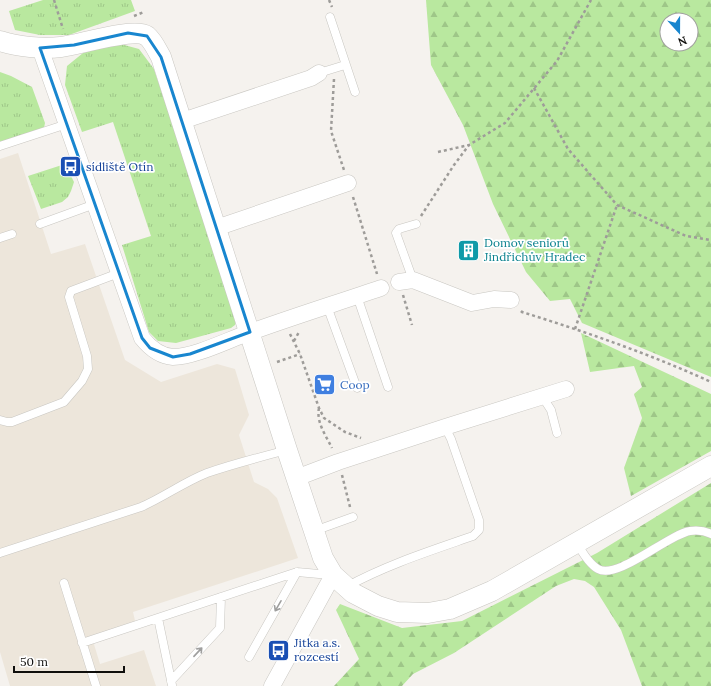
<svg xmlns="http://www.w3.org/2000/svg" width="711" height="686" font-family="Lora,serif">
  <style>
    .built { fill: #ede6db }
    .grass { fill: url(#grass-tufts) }
    .forest { fill: url(#forest-firs); fill-rule: evenodd }
    .lines { fill: none; stroke-linecap: round; stroke-linejoin: round }
    .service-casing { stroke: #c9c7c2; stroke-width: 9 }
    .minor-casing { stroke: #c9c7c2; stroke-width: 17 }
    .tertiary-casing { stroke: #c9c7c2; stroke-width: 21 }
    .path { stroke: #9e9c99; stroke-width: 2.5; stroke-dasharray: 3 3; stroke-linecap: butt }
    .service { stroke: #fff; stroke-width: 8 }
    .minor { stroke: #fff; stroke-width: 16 }
    .tertiary { stroke: #fff; stroke-width: 20 }
    .oneway { stroke: #9f9f9e }
    .marked { fill: none; stroke: #1886cf; stroke-width: 3; stroke-linejoin: round }
    .labels { text-anchor: middle; stroke-width: 3.5; stroke-linejoin: round; paint-order: stroke }
    .transit-label { font-size: 12px; fill: #164399; stroke: #fff; text-anchor: start }
    .culture-label { font-size: 12px; fill: #0d838f; stroke: #fff; text-anchor: start }
    .shop-label { font-size: 12px; fill: #366cbe; stroke: #fff; text-anchor: start }
  </style>
  <defs>
    <pattern id="grass-tufts" width="24" height="20" patternUnits="userSpaceOnUse"><rect width="24" height="20" fill="#b9e89f"/><path d="M3 7l-1-3M5 7V3M7 7l1-3M15 17l-1-3M17 17v-4M19 17l1-3" fill="none" stroke="#9ec688"/></pattern>
    <pattern id="forest-firs" width="22" height="20" patternUnits="userSpaceOnUse"><rect width="22" height="20" fill="#b9e89f"/><path d="M5 1l3.5 6h-7zM16 11l3.5 6h-7z" fill="#9ec688"/></pattern>
  </defs>
  <rect width="100%" height="100%" fill="#f5f2ee"/>
  <path class="built" d="M18 153 51 254 85 244 125 360 161 382 217 364 235 369 249 415 239 435 254 482 268 489 277 498 298 558 133 612 136 625 93 641 100 664 144 650 156 686H10L0 652V159Z"/>
  <path class="grass" d="M43 0H131L135 11 69 35H40L15 30 9 11Z
    M117 43 139 49 154 69 237 319 235 325 231 328 176 343 158 341 149 332 122 245 151 236 113 122 82 132 65 85 67 66 83 53Z
    M0 72 11 76 32 87 45 123 44 128 0 143Z
    M65 164 74 182 71 191 68 197 62 202 41 209 28 176Z"/>
  <path class="forest" d="M426 0H711V377L582 323 570 299 550 301 526 272 493 204 463 125 431 65ZM667 20H691V44H667Z
    M581 333 711 394V451L631 496 624 468 642 418 634 394 642 387 634 366 590 372Z
    M711 483V686H642L621 630 594 587 585 581 574 579 556 586 454 653 413 674 402 686H334L359 659 336 610 340 604 402 628 462 621 597 553Z"/>
  <g class="lines">
    <defs>
      <path id="service" d="M330 17 355 92
        M319 73 345 65
        M0 146 67 124
        M40 224 95 204
        M0 238 12 234
        M413 280 396 233 399 229 416 224
        M357 296 388 387
        M327 306 357 388
        M542 396 551 410 557 433
        M0 420 7 422H12L64 402 82 381 88 369 87 356 69 297 71 291 119 273
        M314 531 353 517
        M577 543C582 552 589 564 598 569 618 580 667 535 690 531 697 530 705 531 711 534
        M0 553 141 507C164 497 184 482 207 473 233 464 260 457 287 450
        M64 583 96 686
        M346 587C386 565 430 551 473 536L479 530V520L451 439 445 427
        M158 618 172 685
        M82 643 297 572 330 575
        M249 657 297 572
        M171 681 220 628 221 597"/>
      <path id="minor" d="M40 48 142 338C150 348 159 356 173 357 194 357 228 340 248 333 292 317 337 303 381 288
        M191 118 311 78 319 73
        M216 228 348 183
        M399 282 413 280 472 303 494 299 511 300
        M296 478 338 462 445 427 566 389
        M272 686 333 575"/>
      <path id="tertiary" d="M0 41C17 47 43 49 61 47 79 45 134 27 147 36 153 41 157 50 161 57L287 450 323 558 333 575 353 593 378 606 397 612 428 613 450 609 492 591 711 466"/>
    </defs>
    <use href="#service" class="service-casing"/>
    <use href="#minor" class="minor-casing"/>
    <use href="#tertiary" class="tertiary-casing"/>
    <path class="path" d="M54 0 63 29
      M329 0 332 7
      M134 16 144 12
      M334 79 331 131 344 170
      M534 88 568 149 617 205 686 236 711 240
      M438 152 469 145 505 123 557 61 591 0
      M353 197 377 274
      M421 216 454 165 469 145
      M403 295 412 325
      M521 311 522 312C586 332 650 354 711 382
      M575 329 617 205
      M290 334 300 354 319 408 324 418 345 432 361 438
      M294 341 299 332
      M277 362 300 354
      M319 408C316 422 326 436 332 448
      M342 475 350 507"/>
    <use href="#service" class="service"/>
    <use href="#minor" class="minor"/>
    <use href="#tertiary" class="tertiary"/>
  </g>
  <defs><path id="oneway-shaft" d="M-6 0H5M1.5-3L5.5 0L1.5 3" fill="none" stroke-width="1.6" stroke-linecap="round" stroke-linejoin="round"/></defs>
  <g class="oneway">
    <use href="#oneway-shaft" transform="translate(278 606) rotate(120)"/>
    <use href="#oneway-shaft" transform="translate(198 652) rotate(-47)"/>
  </g>
  <path class="marked" d="M128 33 147 36 161 57 250 332 190 354 173 357 150 348 142 338 40 48 74 45Z"/>
  <defs>
    <symbol id="bus-square" viewBox="-11 -11 22 22"><rect x="-9" y="-9" width="18" height="18" rx="4" fill="#1a4fb4" stroke="#fff"/><path d="M-5-6H5V4H4V6H2V4H-2V6H-4V4H-5ZM-3.5-4V0h7V-4ZM-3.5 1.2v1.5H-2V1.2ZM2 1.2v1.5H3.5V1.2Z" fill="#fff"/></symbol>
    <symbol id="building-square" viewBox="-11 -11 22 22"><rect x="-9" y="-9" width="18" height="18" rx="4" fill="#0f9aa8" stroke="#fff"/><path d="M-4-6H4V6H1V3H-1V6H-4ZM-2.5-4.3h1.7v1.8h-1.7ZM.8-4.3h1.7v1.8H.8ZM-2.5-1h1.7V.8h-1.7ZM.8-1h1.7V.8H.8Z" fill="#fff"/></symbol>
    <symbol id="supermarket-square" viewBox="-11 -11 22 22"><rect x="-9" y="-9" width="18" height="18" rx="4" fill="#3f7fe0" stroke="#fff"/><path d="M-6-5.5h2.5l.6 2H6L4.5 2H-2.5L-4.4-4H-6ZM-1.5 3.2a1.3 1.3 0 1 0 .1 0ZM3 3.2a1.3 1.3 0 1 0 .1 0Z" fill="#fff"/></symbol>
  </defs>
  <g fill-rule="evenodd">
    <use href="#bus-square" x="58" y="154" width="25" height="25"/>
    <use href="#building-square" x="456" y="238" width="25" height="25"/>
    <use href="#supermarket-square" x="312" y="372" width="25" height="25"/>
    <use href="#bus-square" x="266" y="638" width="25" height="25"/>
  </g>
  <g class="labels">
    <g class="transit-label">
      <text x="86" y="171">sídliště Otín</text>
      <text x="294" y="647">Jitka a.s.<tspan x="294" dy="14">rozcestí</tspan></text>
    </g>
    <g class="culture-label">
      <text x="484" y="247">Domov seniorů<tspan x="484" dy="14">Jindřichův Hradec</tspan></text>
    </g>
    <g class="shop-label">
      <text x="340" y="389">Coop</text>
    </g>
  </g>
  <g transform="translate(679 32) rotate(159)"><circle r="19" fill="#ffffff" stroke="#9f9f9e"/>
  <path d="M0-3L7 15L0 10L-7 15Z" fill="#1886cf"/>
  <text y="-6" font-size="11" font-weight="bold" text-anchor="middle" fill="#0f0e0c">N</text>
  </g>
  <path d="M14 666v6h110v-6" fill="none" stroke="#0f0e0c" stroke-width="2"/>
  <text x="20" y="666" font-size="12" fill="#0f0e0c" stroke="#ffffff" stroke-width="3" paint-order="stroke">50 m</text>
</svg>
